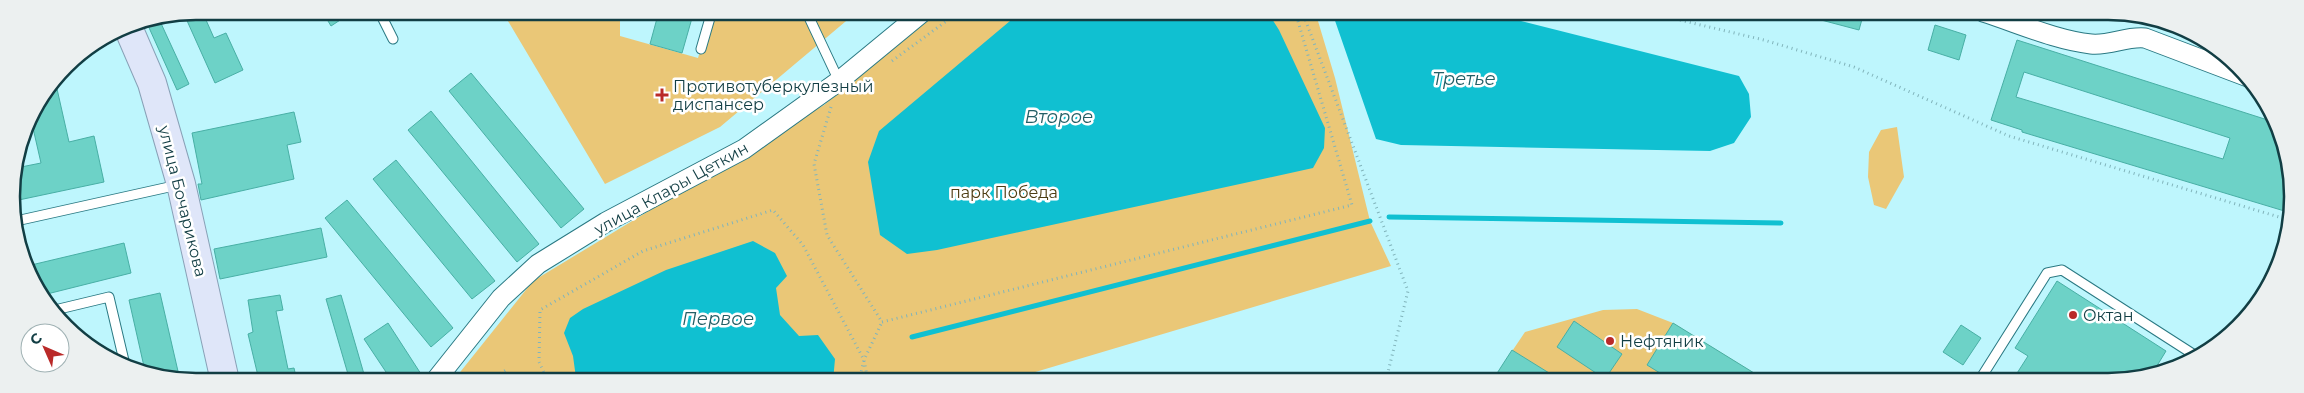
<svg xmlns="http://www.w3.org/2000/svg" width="2304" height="393" font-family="Montserrat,sans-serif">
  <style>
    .green { fill: #eac777 }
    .water { fill: #10c0d1 }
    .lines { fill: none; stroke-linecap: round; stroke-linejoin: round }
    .stream { stroke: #10c0d1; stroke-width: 5 }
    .building { fill: #6dd2c7; stroke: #48afa5; fill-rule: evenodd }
    .lane-casing { stroke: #2a7983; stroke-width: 11 }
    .street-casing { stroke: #2a7983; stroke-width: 21 }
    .primary-casing { stroke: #89a1b7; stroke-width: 30 }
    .path { stroke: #81b4bb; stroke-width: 3; stroke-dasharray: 1 4; stroke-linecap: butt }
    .lane { stroke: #fff; stroke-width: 9 }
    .street { stroke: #fff; stroke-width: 19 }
    .primary { stroke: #dfe6f9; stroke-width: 28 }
    .poi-dot { fill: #ba2a29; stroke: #fff; stroke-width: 2 }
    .labels { text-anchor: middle; stroke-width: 5; stroke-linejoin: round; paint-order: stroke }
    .poi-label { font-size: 16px; fill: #123e44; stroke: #fff; text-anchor: start }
    .street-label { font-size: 16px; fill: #123e44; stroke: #fff }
    .park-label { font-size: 16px; fill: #4d3d13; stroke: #fff }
    .water-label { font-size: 18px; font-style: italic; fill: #235f66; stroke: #fff }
    .rim { fill: none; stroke: #123e44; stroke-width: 2.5 }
  </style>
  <rect width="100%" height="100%" fill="#bef6fd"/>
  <path class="green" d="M502 11H620V36L698 58 712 11H858L720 127 605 184Z
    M940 11H1315L1335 78 1370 221 1391 266 1032 373 1027 381H453L533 281 824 105Z
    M1897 127 1904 177 1886 209 1874 205 1868 177 1869 152 1881 130Z
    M1637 309 1673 323 1767 381H1492L1525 332 1603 310Z"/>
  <path class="water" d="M1022 11H1267L1279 30 1325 128 1324 148 1313 168 937 250 907 254 880 235 868 162 879 131Z
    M1332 12H1485L1739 76 1749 94 1751 117 1734 143 1710 151 1401 145 1376 139Z
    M753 241 775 253 787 276 776 288 780 315 799 336 818 335 835 359 833 381H579L576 378 573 356 564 333 570 318 583 309 666 270Z"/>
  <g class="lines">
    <path class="stream" d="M1389 217 1781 223
      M912 337 1370 221"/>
  </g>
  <path class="building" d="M202 11 214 38 226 33 243 70 215 83 184 14Z
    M322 11H354L331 26Z
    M659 11H694L682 53 650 44Z
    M1806 12H1864L1859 30 1806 16Z
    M156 19H159L189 84 177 90 146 21Z
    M1935 25 1966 35 1959 60 1928 50Z
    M2017 40 2274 122 2283 137 2291 213 2022 132V130L1991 120ZM2024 72 2230 138 2223 159 2016 97Z
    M471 73 584 209 561 228 449 91Z
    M55 80 69 142 94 136 104 182 14 201 12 185 16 168 41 163 30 115Z
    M431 111 539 244 517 262 408 130Z
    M294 112 301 142 287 145 294 179 201 200 198 184H202L192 133Z
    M396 160 495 281 472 299 373 179Z
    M347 200 453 328 431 347 325 218Z
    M321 228 327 257 220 279 214 249Z
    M124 243 131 273 43 295 27 266Z
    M2057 281 2166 351 2152 374 2120 381H2012L2028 356 2015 348Z
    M160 293 180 380 145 371 129 300Z
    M280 295 283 310 276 311 288 369 294 368 297 381H257L258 376 248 334 253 332 248 300Z
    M341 295 355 343 366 381H350L326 299Z
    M1574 321 1622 354 1605 379 1557 347Z
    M388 323 421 374 409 381H392L364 339Z
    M1673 323 1767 381H1673L1647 365Z
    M1961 325 1981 338 1963 365 1943 352Z
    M1512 350 1562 381H1492Z"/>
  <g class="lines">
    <defs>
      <path id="lane" d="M379 11 393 39
        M806 11 839 81
        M701 49 712 11
        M16 221 178 185
        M59 309 109 297 125 365
        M1979 381 2047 273 2062 270 2196 356"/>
      <path id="street" d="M1983 12C2018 23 2055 40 2091 44 2110 46 2126 36 2145 38L2248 77
        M435 381 501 298 538 264 606 222 744 149 839 81 924 11"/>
      <path id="primary" d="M127 25 152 83 181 184 225 381"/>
    </defs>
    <use href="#lane" class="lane-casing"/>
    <use href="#street" class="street-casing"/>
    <use href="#primary" class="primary-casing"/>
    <path class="path" d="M1302 11 1408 291 1388 372 1391 381
      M1646 12 1764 40 1854 67 2009 136 2289 220
      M892 61 960 11
      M831 107 814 164 827 235 882 322
      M882 322 1352 205 1295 11
      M487 381 506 370 512 381
      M548 381 539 362 540 310 643 251 773 210 803 245 864 360 868 381
      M859 381 864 360 882 322
      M1376 381 1388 372"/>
    <use href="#lane" class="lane"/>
    <use href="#street" class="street"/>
    <use href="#primary" class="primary"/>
  </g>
  <g class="poi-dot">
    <path d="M659.5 87.5h5v5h5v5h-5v5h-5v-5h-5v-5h5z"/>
    <circle cx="2073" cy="315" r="5"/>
    <circle cx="1610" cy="341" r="5"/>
  </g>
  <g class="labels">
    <g class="poi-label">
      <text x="673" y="92">Противотуберкулезный<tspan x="673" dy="18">диспансер</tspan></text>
      <text x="2083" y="321">Октан</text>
      <text x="1620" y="347">Нефтяник</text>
    </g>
    <g class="street-label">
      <text transform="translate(671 188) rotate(-29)" y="6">улица Клары Цеткин</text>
      <text transform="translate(183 201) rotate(76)" y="6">улица Бочарикова</text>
    </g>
    <g class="park-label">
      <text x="1004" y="198">парк Победa</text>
    </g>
    <g class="water-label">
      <text x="1464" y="85">Третье</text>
      <text x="1059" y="123">Второе</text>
      <text x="718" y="325">Первое</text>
    </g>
  </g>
  <path d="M0 0H2304V393H0ZM196 20H2108A176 176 0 0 1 2284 196V197A176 176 0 0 1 2108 373H196A176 176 0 0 1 20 197V196A176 176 0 0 1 196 20Z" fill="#ecf0f0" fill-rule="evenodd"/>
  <path class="rim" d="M196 20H2108A176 176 0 0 1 2284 196V197A176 176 0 0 1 2108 373H196A176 176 0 0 1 20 197V196A176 176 0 0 1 196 20Z"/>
  <g transform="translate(45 348) rotate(315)"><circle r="24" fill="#ffffff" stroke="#a0b2b4"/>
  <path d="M0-4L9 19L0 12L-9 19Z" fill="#ba2a29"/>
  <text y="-8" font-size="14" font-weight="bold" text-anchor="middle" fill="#123e44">С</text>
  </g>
</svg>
